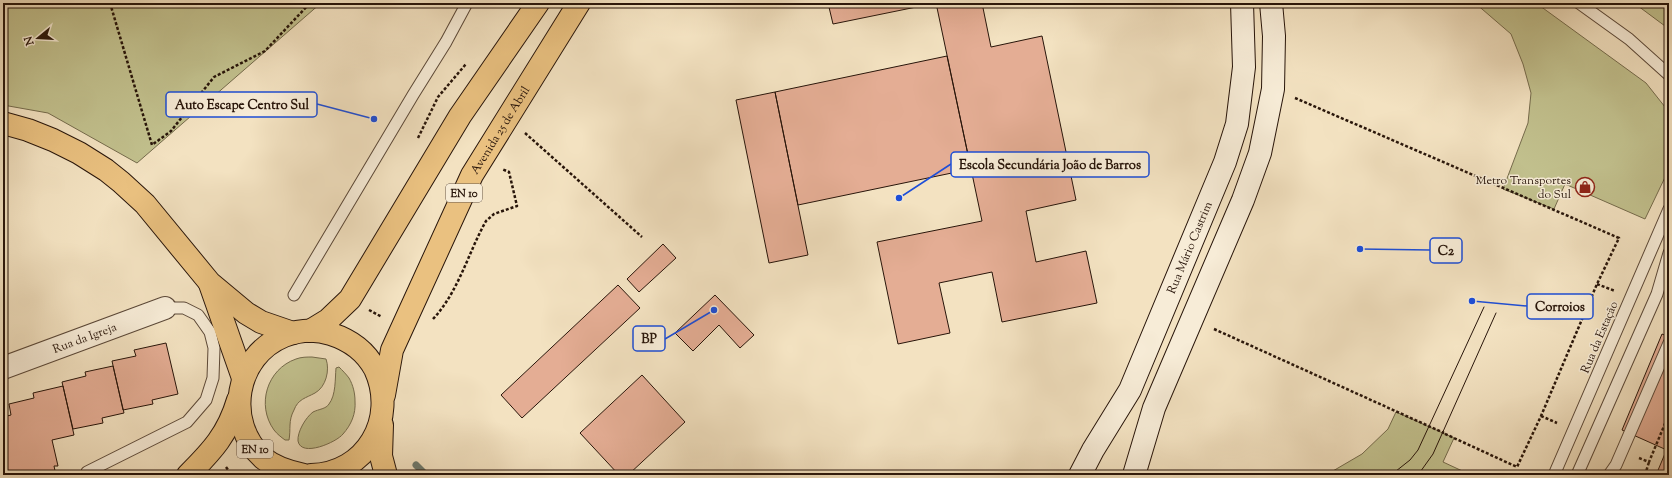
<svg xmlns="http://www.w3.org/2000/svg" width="1672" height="478" font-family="'Sorts Mill Goudy',serif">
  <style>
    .green { fill: #c2c18e; stroke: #756b4c }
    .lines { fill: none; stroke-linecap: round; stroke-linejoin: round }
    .stream { stroke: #6d7a6e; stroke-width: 7 }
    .building { fill: #e4ad94; stroke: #28150a }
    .lane-casing { stroke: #5b4838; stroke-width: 13 }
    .street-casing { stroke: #5b4838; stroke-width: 24 }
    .secondary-casing { stroke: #28150a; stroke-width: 24 }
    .primary-casing { stroke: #28150a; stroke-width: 24 }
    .path { stroke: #28150a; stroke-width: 2.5; stroke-dasharray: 3 2; stroke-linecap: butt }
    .lane { stroke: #f7ecd7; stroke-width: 11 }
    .street { stroke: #f7ecd7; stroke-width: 22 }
    .secondary { stroke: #f7ecd7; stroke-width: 22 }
    .primary { stroke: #eac180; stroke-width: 22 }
    .tram { stroke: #28150a; stroke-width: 1 }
    .labels { text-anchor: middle; stroke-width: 3; stroke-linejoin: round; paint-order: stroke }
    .shield { fill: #f7ecd7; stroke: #665648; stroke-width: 1 }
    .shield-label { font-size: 11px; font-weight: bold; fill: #28150a }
    .street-label { font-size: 12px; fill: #28150a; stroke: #f7ecd7 }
    .poi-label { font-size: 12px; fill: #28150a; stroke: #f7ecd7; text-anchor: end }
    .leader { fill: none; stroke: #1d4ed8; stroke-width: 1.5 }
    .callout-dot { fill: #1d4ed8; stroke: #f7ecd7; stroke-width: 1.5 }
    .callout { fill: #f7ecd7; stroke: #1d4ed8; stroke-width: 1.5 }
    .callout-label { font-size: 13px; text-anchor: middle; font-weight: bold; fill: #28150a }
  </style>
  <rect width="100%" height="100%" fill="#f3e2c1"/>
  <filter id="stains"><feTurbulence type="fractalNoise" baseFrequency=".005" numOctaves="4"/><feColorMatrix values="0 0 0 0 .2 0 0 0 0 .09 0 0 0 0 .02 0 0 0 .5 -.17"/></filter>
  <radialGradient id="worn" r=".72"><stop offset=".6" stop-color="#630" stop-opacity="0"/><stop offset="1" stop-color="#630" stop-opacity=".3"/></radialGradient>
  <path class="green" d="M3 3H321L137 163 48 113 3 105Z
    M1475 3H1536L1646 83 1669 112V169L1645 219 1565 184 1554 209 1503 189 1528 123 1531 93 1523 64 1511 34Z
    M1634 3H1669V29Z
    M312 357 326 359C330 370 326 387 315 393 306 398 298 399 294 410 288 421 291 429 289 440H285C281 437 277 434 274 430 256 405 267 369 296 359 301 357 307 357 312 357Z
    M339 367C342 370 346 374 349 378 353 385 355 393 355 401 356 414 351 425 343 434 337 442 301 458 298 441 297 432 306 417 313 412 319 409 326 409 329 404 336 395 335 379 336 368Z
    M1396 412 1454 438 1443 462 1471 475H1326L1362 454 1388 429Z"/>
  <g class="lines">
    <path class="stream" d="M416 465 426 475"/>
  </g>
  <path class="building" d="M828 3H936L833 24Z
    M936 3H982L991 47 1042 36 1076 200 1026 211 1036 262 1086 251 1097 303 1002 322 992 272 939 283 950 333 898 344 877 242 982 221Z
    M947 56 971 169 798 205 775 92Z
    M775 92 808 255 769 263 736 100Z
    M663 244 676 258 639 292 627 279Z
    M618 285 640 308 522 418 501 395Z
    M715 295 754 335 740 348 719 325 693 351 675 333Z
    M1662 334 1669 337V451L1622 430Z
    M166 343 178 394 152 400 153 404 123 410 112 361 136 356 134 350Z
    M113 366 124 413 102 418 103 423 73 429 62 382 86 376 85 372Z
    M642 375 685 422 628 475H619L580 433Z
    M63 386 74 435 52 440 58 466H54L56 475H4L3 473 8 472 3 449 7 448 3 429V417L11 415 9 404 34 398 33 393Z
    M1669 444V475H1656Z"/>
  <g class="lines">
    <defs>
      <path id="lane" d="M1579 3 1629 39 1669 75
        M294 295 413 95 446 42 467 3
        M87 475V472L187 422 206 400 213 378 214 348 210 332 198 315 184 308H165
        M1554 475 1669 209
        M1577 475 1657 294 1669 253
        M1609 475 1616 465 1669 343"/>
      <g id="street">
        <path id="s1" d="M3 368 165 308"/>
      </g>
      <g id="secondary">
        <path id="s2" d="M1080 475 1093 450 1130 390 1225 162 1237 124 1244 67 1242 3"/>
        <path d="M1134 475 1154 408 1243 200 1260 153 1273 89 1274 36 1271 3"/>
      </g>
      <g id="primary">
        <path d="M3 123 28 130 53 140 79 153 106 170 121 182 145 204 210 283 246 313 261 322 293 333"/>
        <path d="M210 284 243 378"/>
        <path d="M310 331 328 320 350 299 460 116 538 3"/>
        <path id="s3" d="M384 395 392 350 472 175 579 3"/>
        <path d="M382 425 381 456 386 475"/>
        <path d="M188 475C212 451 228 434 238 400"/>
        <path d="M304 475C289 472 275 468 263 458 224 422 235 356 284 336 299 330 316 329 331 334 350 340 366 352 375 369 398 419 366 474 311 475"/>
      </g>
    </defs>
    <use href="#lane" class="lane-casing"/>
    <use href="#street" class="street-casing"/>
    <use href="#secondary" class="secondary-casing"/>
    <use href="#primary" class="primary-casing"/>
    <path class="path" d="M110 3 152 145 171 131 214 77 265 51 310 3
      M1295 98 1619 238 1597 284 1541 416 1517 467 1443 433
      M525 133 642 237
      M418 138 438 97 466 64
      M1597 284 1615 291
      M369 310 382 317
      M433 319C459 291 468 253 486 221L494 214 517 206 509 172 502 169
      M1214 329 1444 433
      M1541 416 1557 423
      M1639 458 1649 462 1669 414
      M226 467 232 475
      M1645 475 1649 462"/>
    <use href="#lane" class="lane"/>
    <use href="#street" class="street"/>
    <use href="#secondary" class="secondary"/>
    <use href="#primary" class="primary"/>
    <path class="tram" d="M1391 475 1410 460 1418 450 1484 307
      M1418 475 1433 454 1496 313"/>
  </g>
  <defs>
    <symbol id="shop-ring" viewBox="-11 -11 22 22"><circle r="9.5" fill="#f7ecd7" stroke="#8f2418" stroke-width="1.5"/><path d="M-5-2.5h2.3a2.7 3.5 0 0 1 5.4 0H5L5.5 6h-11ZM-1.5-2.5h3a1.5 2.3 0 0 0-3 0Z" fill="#8f2418"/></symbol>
  </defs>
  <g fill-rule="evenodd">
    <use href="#shop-ring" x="1574" y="176" width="22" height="22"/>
  </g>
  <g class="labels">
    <g class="shield">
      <rect x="446" y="184" width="36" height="18" rx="3"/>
      <rect x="237" y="440" width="36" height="18" rx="3"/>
    </g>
    <g class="shield-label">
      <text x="464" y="197">EN 10</text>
      <text x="255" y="453">EN 10</text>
    </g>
    <g class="street-label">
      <text dy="4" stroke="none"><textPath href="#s3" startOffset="291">Avenida 25 de Abril</textPath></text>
      <text dy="4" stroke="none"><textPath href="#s2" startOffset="253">Rua Mário Castrim</textPath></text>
      <text dy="4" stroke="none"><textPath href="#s1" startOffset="87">Rua da Igreja</textPath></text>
      <text transform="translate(1599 337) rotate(-67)" y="4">Rua da Estação</text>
    </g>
    <g class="poi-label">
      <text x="1571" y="184">Metro Transportes<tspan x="1571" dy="14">do Sul</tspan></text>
    </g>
  </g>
  <path class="leader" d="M374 119L317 104M899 198L951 164M1360 249L1430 250M1472 301L1527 306M714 310L665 339"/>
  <g class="callout-dot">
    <circle cx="374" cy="119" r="4"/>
    <circle cx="899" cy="198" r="4"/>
    <circle cx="1360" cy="249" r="4"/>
    <circle cx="1472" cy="301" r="4"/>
    <circle cx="714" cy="310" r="4"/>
  </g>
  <g class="callout">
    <rect x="166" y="92" width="151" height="25" rx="4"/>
    <rect x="951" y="152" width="198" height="25" rx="4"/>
    <rect x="1430" y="238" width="32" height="25" rx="4"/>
    <rect x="1527" y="294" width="66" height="25" rx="4"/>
    <rect x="633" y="326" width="32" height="25" rx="4"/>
  </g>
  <g class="callout-label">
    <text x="242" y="109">Auto Escape Centro Sul</text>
    <text x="1050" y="169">Escola Secundária João de Barros</text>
    <text x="1446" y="255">C2</text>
    <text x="1560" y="311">Corroios</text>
    <text x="649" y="343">BP</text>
  </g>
  <rect width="1672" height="478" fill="none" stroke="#f3e2c1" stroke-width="16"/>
  <rect x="4" y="4" width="1664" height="470" fill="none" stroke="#28150a" stroke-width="2"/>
  <rect x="8" y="8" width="1656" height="462" fill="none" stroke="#28150a"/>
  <g transform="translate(38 38) rotate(252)" stroke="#f7ecd7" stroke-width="3" paint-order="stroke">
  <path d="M0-3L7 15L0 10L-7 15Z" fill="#28150a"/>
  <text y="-6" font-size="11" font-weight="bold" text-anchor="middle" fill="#28150a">N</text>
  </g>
  <rect width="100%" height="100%" filter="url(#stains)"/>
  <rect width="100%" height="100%" fill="url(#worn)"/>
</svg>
